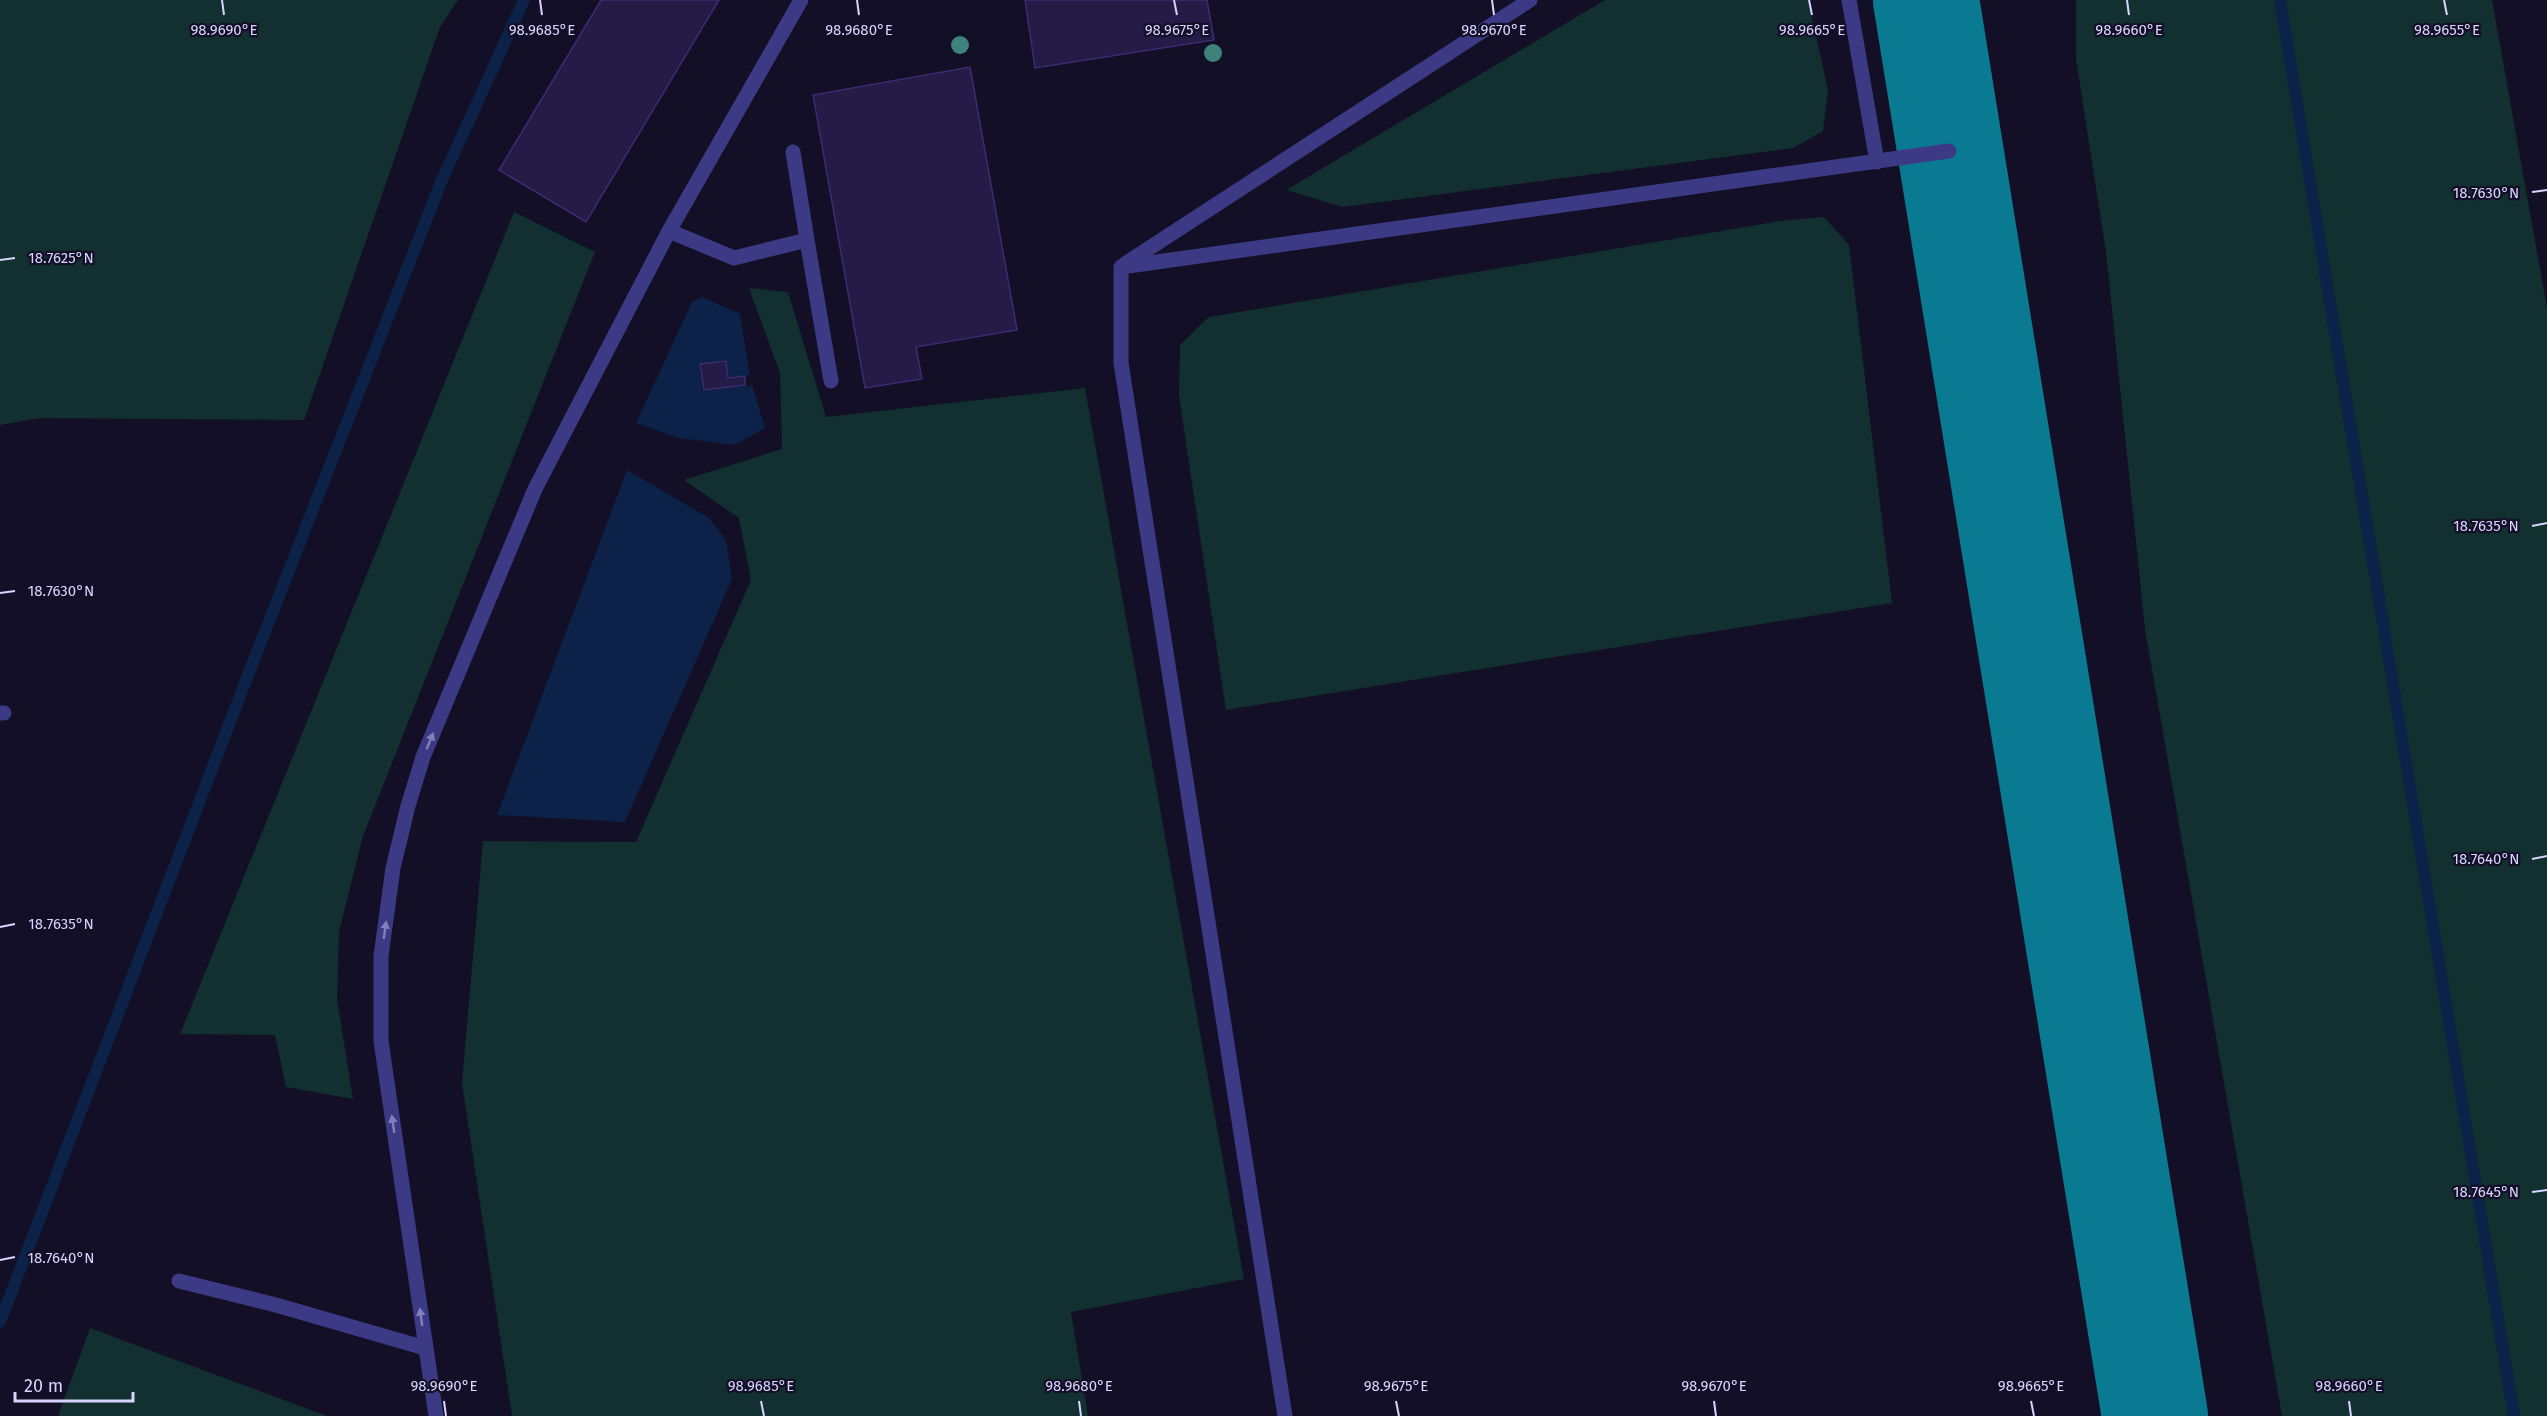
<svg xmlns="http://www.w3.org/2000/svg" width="2547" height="1416" font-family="'Fira Sans',sans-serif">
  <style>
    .green { fill: #12302f }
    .water { fill: #0c2248 }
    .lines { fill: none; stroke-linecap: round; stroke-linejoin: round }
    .stream { stroke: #0c2248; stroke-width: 12 }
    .taxiway { stroke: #0a7a92; stroke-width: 106 }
    .building { fill: #241b47; stroke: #3b2d73; stroke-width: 1.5 }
    .minor { stroke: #3d3a85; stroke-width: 15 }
    .tree { fill: #3d827b }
    .oneway { fill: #837fbc }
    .ticks { fill: none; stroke: #d9d4ff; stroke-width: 2 }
    .ticks-label { font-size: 15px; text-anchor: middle; fill: #d9d4ff; stroke: #130f26; stroke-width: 4.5; stroke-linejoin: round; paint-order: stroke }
  </style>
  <rect width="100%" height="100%" fill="#130f26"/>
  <path class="green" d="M0 0H458L440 27 304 420 41 418 0 425Z
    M1605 0H1808L1828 90 1823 131 1793 148 1343 207 1286 190Z
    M2076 0H2492L2547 308V1416H2282L2145 629 2106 252 2076 59Z
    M514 212 595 252 363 836 339 932 337 999 353 1099 286 1087 275 1035 180 1034Z
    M1824 217 1849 245 1892 603 1226 710 1179 396 1180 345 1209 317 1780 221Z
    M749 288 788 292 826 417 1085 388 1244 1279 1071 1312 1088 1416H512L462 1083 483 841 636 842 751 580 739 518 684 480 782 449 780 373Z
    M90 1328 327 1416H58Z"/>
  <path class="water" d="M702 297 740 314 750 375 729 377 726 360 699 364 703 391 752 385 765 428 735 445 679 438 636 423 692 302Z
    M627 470 709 518 726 540 732 579 625 822 497 815Z"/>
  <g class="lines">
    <path class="stream" d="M2280 0 2514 1416
      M0 1322 248 675 441 182 524 0"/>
    <path class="taxiway" d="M1926 0 2155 1416"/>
  </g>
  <path class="building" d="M601 0H719L586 222 499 170Z
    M1025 0H1207L1214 40 1035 68Z
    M970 67 1017 330 916 347 922 379 865 388 813 95Z
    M726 361 728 378 745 376V385L704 390 700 364Z"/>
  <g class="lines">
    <path class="minor" d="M1849 0 1877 162
      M793 152 807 240
      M669 231 734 258 807 240 831 381
      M1125 264 1530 0
      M1121 267V363L1285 1416
      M1121 267 1949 151
      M0 713H4
      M179 1281 276 1305 425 1348
      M436 1416 381 1041V956L393 868 408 806 423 757 535 489 669 231 801 0"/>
  </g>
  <g class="tree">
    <circle cx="960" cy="45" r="9"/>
    <circle cx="1213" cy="53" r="9"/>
  </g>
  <defs><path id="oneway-solid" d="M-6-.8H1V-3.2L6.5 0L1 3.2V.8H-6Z" transform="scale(1.5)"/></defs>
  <g class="oneway">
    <use href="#oneway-solid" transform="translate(430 741) rotate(-67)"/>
    <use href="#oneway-solid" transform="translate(385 930) rotate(-82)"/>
    <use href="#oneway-solid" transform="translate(393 1124) rotate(-98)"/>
    <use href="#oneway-solid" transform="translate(421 1317) rotate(-98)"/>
  </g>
  <path class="ticks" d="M222 0 224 15M540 0 542 15M857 0 859 15M1174 0 1177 15M1492 0 1494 15M1809 0 1812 15M2127 0 2129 15M2444 0 2447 15M2532 192 2547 190M0 260 15 258M2532 526 2547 523M0 593 15 591M2532 859 2547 856M0 927 15 924M2532 1192 2547 1190M0 1260 15 1257M444 1401 446 1416M761 1401 764 1416M1079 1401 1081 1416M1396 1401 1399 1416M1714 1401 1716 1416M2031 1401 2034 1416M2349 1401 2351 1416"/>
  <g class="ticks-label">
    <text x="224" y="35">98.9690°E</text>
    <text x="542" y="35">98.9685°E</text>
    <text x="859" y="35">98.9680°E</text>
    <text x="1177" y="35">98.9675°E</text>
    <text x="1494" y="35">98.9670°E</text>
    <text x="1812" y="35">98.9665°E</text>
    <text x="2129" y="35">98.9660°E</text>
    <text x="2447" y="35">98.9655°E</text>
    <text x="2486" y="198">18.7630°N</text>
    <text x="61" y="263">18.7625°N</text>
    <text x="2486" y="531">18.7635°N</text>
    <text x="61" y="596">18.7630°N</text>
    <text x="2486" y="864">18.7640°N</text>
    <text x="61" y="929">18.7635°N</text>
    <text x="2486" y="1197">18.7645°N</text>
    <text x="61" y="1263">18.7640°N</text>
    <text x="444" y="1391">98.9690°E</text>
    <text x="761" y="1391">98.9685°E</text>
    <text x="1079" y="1391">98.9680°E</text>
    <text x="1396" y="1391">98.9675°E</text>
    <text x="1714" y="1391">98.9670°E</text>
    <text x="2031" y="1391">98.9665°E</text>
    <text x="2349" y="1391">98.9660°E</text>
  </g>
  <path d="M15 1392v9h118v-9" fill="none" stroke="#d9d4ff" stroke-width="3"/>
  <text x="24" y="1392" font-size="18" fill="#d9d4ff" stroke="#130f26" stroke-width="4.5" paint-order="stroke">20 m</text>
</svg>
